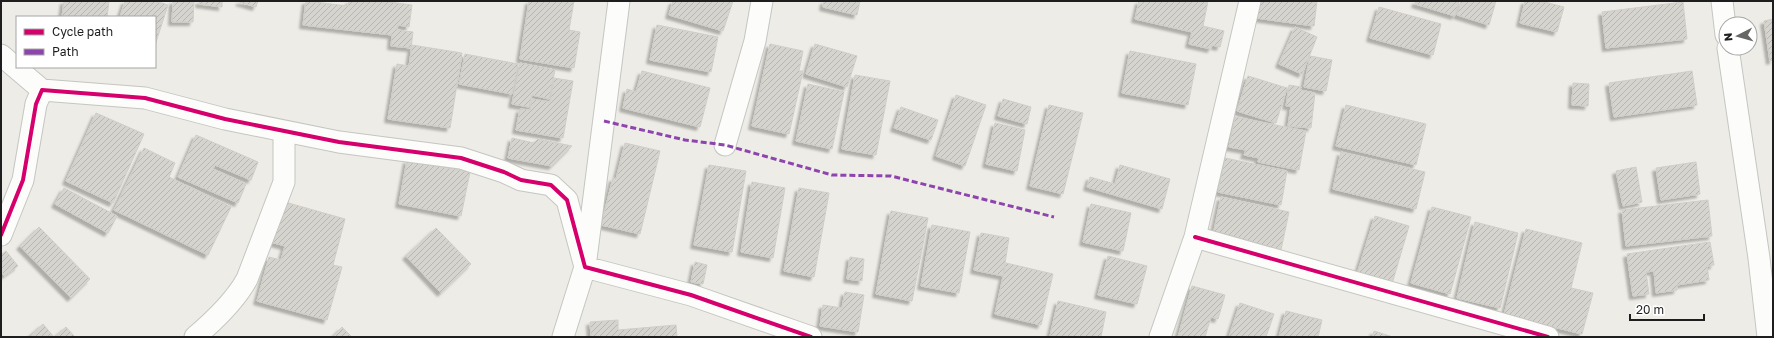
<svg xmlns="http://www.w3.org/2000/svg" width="1774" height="338" font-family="'Golos Text',sans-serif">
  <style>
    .building { fill: url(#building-hatch); stroke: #d0cec7; filter: url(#shadow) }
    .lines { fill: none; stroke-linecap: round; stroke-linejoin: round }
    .minor-casing { stroke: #c5c5c2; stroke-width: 23 }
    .minor { stroke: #fcfcfb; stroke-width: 21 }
    .quiet { stroke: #8e44ad; stroke-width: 3; stroke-dasharray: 6 3; stroke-linecap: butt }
    .cycleway-casing { stroke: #fff; stroke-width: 6 }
    .cycleway { stroke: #d6006c; stroke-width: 4 }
  </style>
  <defs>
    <pattern id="building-hatch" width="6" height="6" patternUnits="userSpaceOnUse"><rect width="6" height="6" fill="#d6d4cf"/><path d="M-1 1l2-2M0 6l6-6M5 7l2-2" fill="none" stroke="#b7b6b1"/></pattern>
    <filter id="shadow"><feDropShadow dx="-3.5" dy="3.5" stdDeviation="1" flood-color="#0004"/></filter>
  </defs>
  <rect width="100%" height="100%" fill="#edece6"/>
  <path class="building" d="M64 1H109L107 17H62Z
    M125 1H155L168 5 155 45V17H120Z
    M173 1H194L193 22H172Z
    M199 1H222V7L199 4Z
    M240 1H258L256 7 239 2Z
    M306 1 348 6 349 1H382L412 5 409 27 398 25 397 30 413 32 411 48 391 46 392 35 303 25Z
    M529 1H574L569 30 580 32 574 68 520 59Z
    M673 1H733L723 31 669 15Z
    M824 1H860L857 15 823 7Z
    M1139 1H1208L1203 26 1224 31 1220 47 1212 45 1211 49 1189 44 1192 32 1135 19Z
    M1259 1H1317L1314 26 1256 18Z
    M1416 1H1459L1455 16 1415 4Z
    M1461 1H1496L1489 25 1457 15Z
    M1525 1H1541L1564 7 1557 32 1520 23Z
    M1683 2 1687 39 1606 48 1602 12Z
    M1379 7 1441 24 1433 55 1370 38Z
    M1773 19V60L1770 61 1764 21Z
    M657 25 718 37 711 72 650 60Z
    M1295 27 1317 37 1302 74 1279 64Z
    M770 44 803 51 799 71H803L789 134 752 126Z
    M815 44 857 56 847 87 806 74Z
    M412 45 462 53 450 128 388 119 397 64 409 66Z
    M1130 51 1196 64 1188 105 1122 93Z
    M465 54 518 64 512 94 459 84Z
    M1310 56 1332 60 1326 91 1304 87Z
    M520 63 555 70 549 99 532 95 529 107 512 104Z
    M642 71 710 88 700 127 623 108 627 89 636 92Z
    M1692 71 1697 105 1614 117 1609 83Z
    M855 75 890 81 876 155 842 149Z
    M1248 76 1287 88 1276 123 1237 111Z
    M554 78 573 81 563 138 516 130 520 109 530 110 532 99 550 102Z
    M1573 83 1589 84 1588 106 1572 105Z
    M808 84 844 92 832 149 796 141Z
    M1289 85 1301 87 1300 90 1315 93 1311 128 1288 126 1291 106H1286Z
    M956 95 986 105 965 166 936 156Z
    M1003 99 1031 107 1027 124 998 116Z
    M1049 105 1083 113 1063 194 1030 186Z
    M1346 105 1426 124 1416 165 1336 146Z
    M901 107 938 120 931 140 894 128Z
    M96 113 144 134 113 203 66 181Z
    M1235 117 1306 131 1299 170 1258 162 1259 158 1244 155 1246 150 1229 147Z
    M995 123 1025 130 1017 171 986 164Z
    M196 135 258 162 251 180 215 165 213 169 246 184 238 203 178 177Z
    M512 138 534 143 538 139 572 146 552 166 508 158Z
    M625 143 660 151 640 234 601 225 613 178 616 179Z
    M144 148 175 163 169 177 231 207 208 255 114 210Z
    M1341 152 1425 172 1416 209 1333 189Z
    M1225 158 1287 171 1281 205 1218 192Z
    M407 160 470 172 461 216 399 204Z
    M1696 162 1700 194 1661 200 1656 168Z
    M709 165 746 171 732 252 694 245Z
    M1120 165 1170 179 1162 209 1087 187 1090 177 1115 184Z
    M1636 167 1642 202 1623 206 1616 171Z
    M752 182 785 188 773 258 741 252Z
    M64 188 117 216 108 233 55 204Z
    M799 188 829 193 814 277 784 271Z
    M1221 197 1289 212 1281 250 1213 235Z
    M278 200 345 219 333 265 342 267 327 320 257 301 269 257 281 260 285 246 267 241Z
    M1708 200 1712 236 1626 246 1622 210Z
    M1091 204 1131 213 1123 251 1083 242Z
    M1432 207 1471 217 1450 294 1411 283Z
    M891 211 928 218 912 301 876 294Z
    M1375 216 1409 226 1392 284 1357 274Z
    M1475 222 1518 233 1500 308 1457 298Z
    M932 225 970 232 959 293 921 286Z
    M39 227 90 279 71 298 20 246Z
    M436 228 471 264 441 293 406 256Z
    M1526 229 1582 243 1571 288 1593 293 1582 334 1504 315Z
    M981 233 1009 238 1003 276 974 270Z
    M1710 242 1714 265 1707 266 1709 280 1677 285V290L1656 293 1654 271 1646 272 1649 294 1633 296 1627 254Z
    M6 251 18 266 4 276 1 271V255Z
    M1108 256 1147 266 1137 304 1098 295Z
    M850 257 864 259 862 281 847 279Z
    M695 262 707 265 703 284 691 282Z
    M1006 263 1053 274 1041 325 995 314Z
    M1192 286 1225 295 1218 319 1211 317 1205 337H1178Z
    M845 292 864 295 858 332 820 326 823 305 842 308Z
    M1058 301 1106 312 1101 337 1050 336Z
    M1240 303 1274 314 1266 337H1229Z
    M1286 311 1322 320 1318 337H1279Z
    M618 320V330L676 325 677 337H591L590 322Z
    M43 324 53 336 28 337Z
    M66 327 75 337H54Z
    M342 327 352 337H332Z
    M1374 331 1393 337H1372Z"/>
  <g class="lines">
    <defs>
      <path id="minor" d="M1722 1 1726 35
        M1728 48 1759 258 1768 337
        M1 55 42 90
        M725 145 755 41 762 1
        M1 235 23 180 36 104 42 90 145 98 225 119 339 142 461 158 504 172 521 180 551 185 567 200 585 267 691 295 811 337
        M1195 237 1548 337
        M195 337C215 320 235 301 247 279L284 182V131
        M563 337 585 267 619 1
        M1160 337 1195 237 1250 1"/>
    </defs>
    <use href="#minor" class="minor-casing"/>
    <use href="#minor" class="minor"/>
    <path class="quiet" d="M604 121 685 140 725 145 832 175 891 176 1054 217"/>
    <defs>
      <path id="cycleway" d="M1 235 23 180 36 104 42 90 145 98 225 119 339 142 461 158 504 172 521 180 551 185 567 200 585 267 691 295 811 337
        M1195 237 1548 337"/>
    </defs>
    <use href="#cycleway" class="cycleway-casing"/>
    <use href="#cycleway" class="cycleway"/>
  </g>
  <rect width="1774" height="338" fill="none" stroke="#1e1e1e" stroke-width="4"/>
  <rect x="16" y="16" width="140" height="52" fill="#ffffff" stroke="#a5a5a5"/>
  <rect x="24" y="29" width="20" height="6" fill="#d6006c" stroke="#a5a5a5"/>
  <text x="52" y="36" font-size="12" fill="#1e1e1e">Cycle path</text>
  <rect x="24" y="49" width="20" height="6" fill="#8e44ad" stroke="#a5a5a5"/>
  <text x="52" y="56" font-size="12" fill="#1e1e1e">Path</text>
  <g transform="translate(1738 36) rotate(264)"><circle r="19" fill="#ffffff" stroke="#a5a5a5"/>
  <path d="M0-3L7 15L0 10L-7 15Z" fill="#666664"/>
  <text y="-6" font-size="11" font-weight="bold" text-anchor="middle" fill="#1e1e1e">N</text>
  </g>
  <path d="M1630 314v6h74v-6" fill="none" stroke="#1e1e1e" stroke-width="2"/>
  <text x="1636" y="314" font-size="12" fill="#1e1e1e" stroke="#ffffff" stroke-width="3" paint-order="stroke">20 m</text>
</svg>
